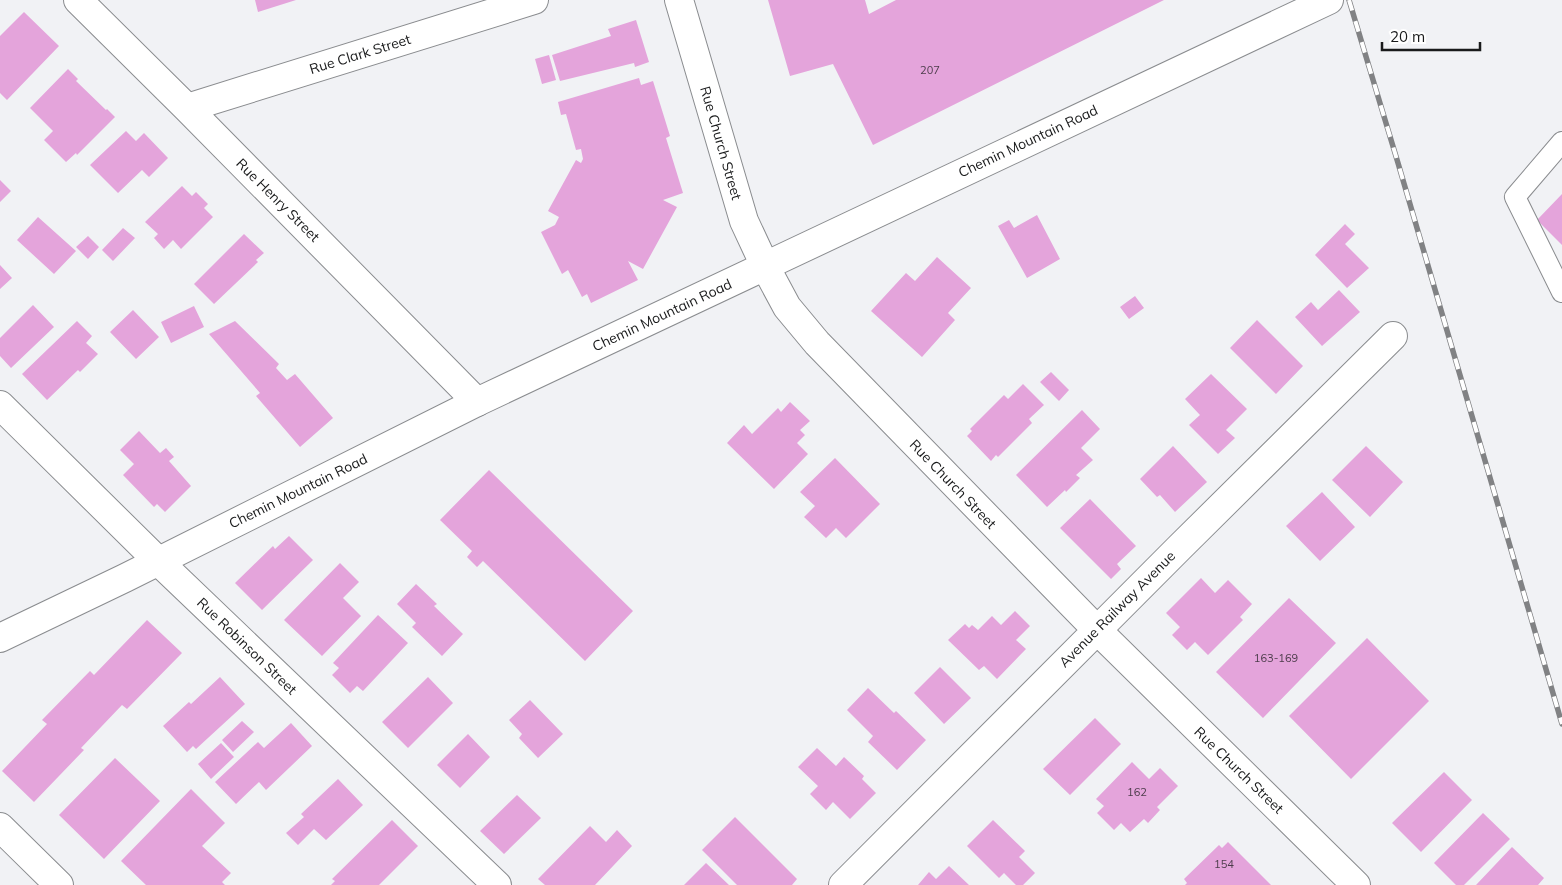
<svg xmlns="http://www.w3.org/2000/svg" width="1562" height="885" font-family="Mulish,sans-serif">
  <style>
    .building { fill: #e4a4db }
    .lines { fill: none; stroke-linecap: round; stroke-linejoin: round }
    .lane-casing { stroke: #8a8c8f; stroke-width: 22 }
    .street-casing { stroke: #8a8c8f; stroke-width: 30 }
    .secondary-casing { stroke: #8a8c8f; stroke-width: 30 }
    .primary-casing { stroke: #8a8c8f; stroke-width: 30 }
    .lane { stroke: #fff; stroke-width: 20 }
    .street { stroke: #fff; stroke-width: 28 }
    .secondary { stroke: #fff; stroke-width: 28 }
    .primary { stroke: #fff; stroke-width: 28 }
    .rail-casing { stroke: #818284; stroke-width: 5.5 }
    .rail { stroke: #fff; stroke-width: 4; stroke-dasharray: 11; stroke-linecap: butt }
    .labels { text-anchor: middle; stroke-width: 4; stroke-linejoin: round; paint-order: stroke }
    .number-label { font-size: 11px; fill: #4c3c4b }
    .street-label { font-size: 14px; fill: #191a1b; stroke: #fff }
  </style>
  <rect width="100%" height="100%" fill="#f1f2f5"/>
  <path class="building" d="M255 0H296L258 12Z
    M768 0H865L869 14 896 0H1164L873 145 833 64 790 76Z
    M24 12 59 46 7 100 0 93V36Z
    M636 20 649 62 635 67 634 63 560 81 552 55 611 36 608 29Z
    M549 55 556 80 542 84 535 59Z
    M68 69 78 79 76 81 106 110 107 109 115 117 77 155 76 153 66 162 44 140 53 131 30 108Z
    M639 78 641 85 653 81 670 136 666 138 683 193 663 200 677 207 643 269 628 261 638 280 591 303 587 294 582 297 568 270 562 274 541 232 555 225 559 217 548 211 576 160 581 163 583 159 581 149 576 150 566 114 561 115 558 102Z
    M126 131 136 141 144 133 168 158 149 177 142 170 118 193 90 165Z
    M0 180 11 191 0 202Z
    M182 186 192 196 196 192 208 204 204 208 213 217 181 249 173 240 164 249 154 238 158 234 145 222Z
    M1562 194V245L1537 220Z
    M1037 215 1060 259 1027 278 998 226 1009 220 1014 228Z
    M38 217 76 251 54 274 17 240Z
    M1345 224 1355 234 1345 244 1369 268 1347 288 1315 255Z
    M123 228 135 238 113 261 102 250Z
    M244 234 264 253 256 260 258 262 214 304 194 284Z
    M88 236 99 247 88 259 76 247Z
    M937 257 971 288 948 313 955 320 922 357 871 311 906 273 915 281Z
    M0 265 12 278 0 289Z
    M1339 290 1360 312 1322 346 1295 317 1311 302 1318 310Z
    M1135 296 1144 308 1129 319 1120 307Z
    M33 305 54 327 11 368 0 356V338Z
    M194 306 204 327 171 343 161 322Z
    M133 310 159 337 136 359 110 332Z
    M1257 320 1303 366 1276 394 1230 348Z
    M77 321 92 336 86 343 98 354 80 372 78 370 47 400 22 374Z
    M235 321 279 364 276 368 287 380 295 374 333 418 300 447 256 396 260 393 209 334Z
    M1051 372 1069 390 1059 401 1040 382Z
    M1211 374 1247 409 1226 430 1235 438 1218 454 1189 425 1200 415 1185 399Z
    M1023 384 1044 405 1029 419 1032 423 998 457 996 455 991 461 967 436 972 431 970 429 1004 395 1008 399Z
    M790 402 810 421 800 430 805 435 797 443 808 454 774 489 727 443 744 425 752 434 778 408 781 412Z
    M1082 410 1100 429 1081 448 1093 460 1076 475 1080 478 1066 492 1065 490 1047 507 1016 475Z
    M139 431 160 453 166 448 174 457 169 461 191 486 165 512 157 504 154 507 123 475 134 464 120 450Z
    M1173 446 1207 482 1175 512 1160 495 1157 497 1140 479Z
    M1366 446 1403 482 1370 517 1332 480Z
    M835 458 880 504 846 538 836 528 826 538 804 517 815 506 800 492Z
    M489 470 633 611 585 661 483 561 477 567 467 557 472 551 440 520Z
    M1322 492 1355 527 1320 561 1286 526Z
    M1090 499 1136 546 1117 564 1121 569 1111 579 1060 528Z
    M289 536 313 560 262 610 235 583 273 546 275 549Z
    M340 563 359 582 343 598 361 616 322 656 284 620Z
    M1201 578 1215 593 1228 580 1252 604 1240 617 1243 620 1208 655 1195 642 1187 650 1172 635 1180 627 1166 613Z
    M416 584 437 604 434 606 463 634 442 656 412 627 416 623 397 604Z
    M1289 598 1336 643 1263 718 1216 672Z
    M1015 611 1030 626 1016 640 1026 649 997 679 984 666 979 670 948 640 965 624 969 628 972 625 978 630 992 616 1001 625Z
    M378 615 408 643 363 691 357 686 350 693 332 675 339 668 333 663Z
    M147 620 182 653 127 709 122 705 81 748 84 750 34 802 2 771 47 724 42 720 90 671 94 675Z
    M1367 638 1429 701 1351 779 1289 716Z
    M940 667 971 698 944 724 914 693Z
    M220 677 245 704 196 749 193 746 187 752 163 726 189 702 191 704Z
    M428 677 453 703 408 748 382 722Z
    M868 688 894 713 896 711 926 740 897 770 868 742 873 736 847 710Z
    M530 700 563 734 538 758 519 738 522 734 509 720Z
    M1095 718 1121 744 1070 795 1043 769Z
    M242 721 254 732 233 752 222 740Z
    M291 723 312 746 266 790 259 782 236 804 215 782 258 742 264 748Z
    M468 734 490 757 460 788 437 765Z
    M221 743 234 757 211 779 198 764Z
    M817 748 836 766 844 757 864 776 862 779 876 793 850 819 833 802 826 810 810 794 818 786 798 767Z
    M115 758 160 801 104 859 59 815Z
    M1132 762 1149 779 1160 768 1178 786 1157 807 1160 810 1148 823 1144 819 1130 832 1121 823 1114 830 1097 813 1104 806 1096 799Z
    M1444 772 1472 800 1421 852 1392 823Z
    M338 779 363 805 326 840 314 829 298 845 286 833 304 817 301 814Z
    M191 789 225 823 202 846 231 873 222 882 225 885H146L121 861Z
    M517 795 541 818 504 854 480 831Z
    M1483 813 1510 839 1464 885H1456L1434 863Z
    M735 817 797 879 792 885H737L702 850Z
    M392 820 418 846 379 885H331L335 881 332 879Z
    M993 820 1025 851 1019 857 1035 873 1023 885H1016L1004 873 999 878 967 846Z
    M590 826 606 842 617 830 632 846 595 885H545L538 879Z
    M1228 842 1271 885H1185L1187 883 1184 879 1219 845 1222 848Z
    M1512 847 1544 878 1538 885H1476Z
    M706 863 729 885H684Z
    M949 866 969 885H918L929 872 936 879Z"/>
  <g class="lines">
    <defs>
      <path id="lane" d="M1562 142 1515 197 1562 292"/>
      <path id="street" d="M78 0 187 108 477 402
        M187 108 534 0
        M765 266 787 307 817 343 1097 630 1356 885
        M0 405 158 561 497 885
        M0 827 59 885
        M843 885 1179 548 1393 336"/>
      <path id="secondary" d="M679 0 744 221 765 266"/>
      <path id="primary" d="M0 638 125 578 477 402 1329 0"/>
    </defs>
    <use href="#lane" class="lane-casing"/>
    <use href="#street" class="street-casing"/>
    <use href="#secondary" class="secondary-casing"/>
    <use href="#primary" class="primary-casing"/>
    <use href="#lane" class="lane"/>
    <use href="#street" class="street"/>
    <use href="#secondary" class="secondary"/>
    <use href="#primary" class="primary"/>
    <defs>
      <path id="rail" d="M1349 0 1398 163 1562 724"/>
    </defs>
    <use href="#rail" class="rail-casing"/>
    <use href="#rail" class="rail"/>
  </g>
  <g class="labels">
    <g class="number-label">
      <text x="930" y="74">207</text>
      <text x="1276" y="662">163-169</text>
      <text x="1137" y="796">162</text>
      <text x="1224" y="868">154</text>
    </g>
    <g class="street-label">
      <text transform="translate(360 54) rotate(-17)" y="5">Rue Clark Street</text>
      <text transform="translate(1028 141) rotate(-25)" y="5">Chemin Mountain Road</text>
      <text transform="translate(721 143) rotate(74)" y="5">Rue Church Street</text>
      <text transform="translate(278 200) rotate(45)" y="5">Rue Henry Street</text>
      <text transform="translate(662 315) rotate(-25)" y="5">Chemin Mountain Road</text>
      <text transform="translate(953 484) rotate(46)" y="5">Rue Church Street</text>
      <text transform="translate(298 491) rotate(-26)" y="5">Chemin Mountain Road</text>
      <text transform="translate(1117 609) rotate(-45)" y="5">Avenue Railway Avenue</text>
      <text transform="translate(247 646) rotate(44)" y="5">Rue Robinson Street</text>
      <text transform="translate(1239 770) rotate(44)" y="5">Rue Church Street</text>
    </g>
  </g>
  <path d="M1382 42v8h98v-8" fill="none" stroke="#191a1b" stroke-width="2.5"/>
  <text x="1390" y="42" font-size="15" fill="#191a1b" stroke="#ffffff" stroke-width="4" paint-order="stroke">20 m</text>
</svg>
